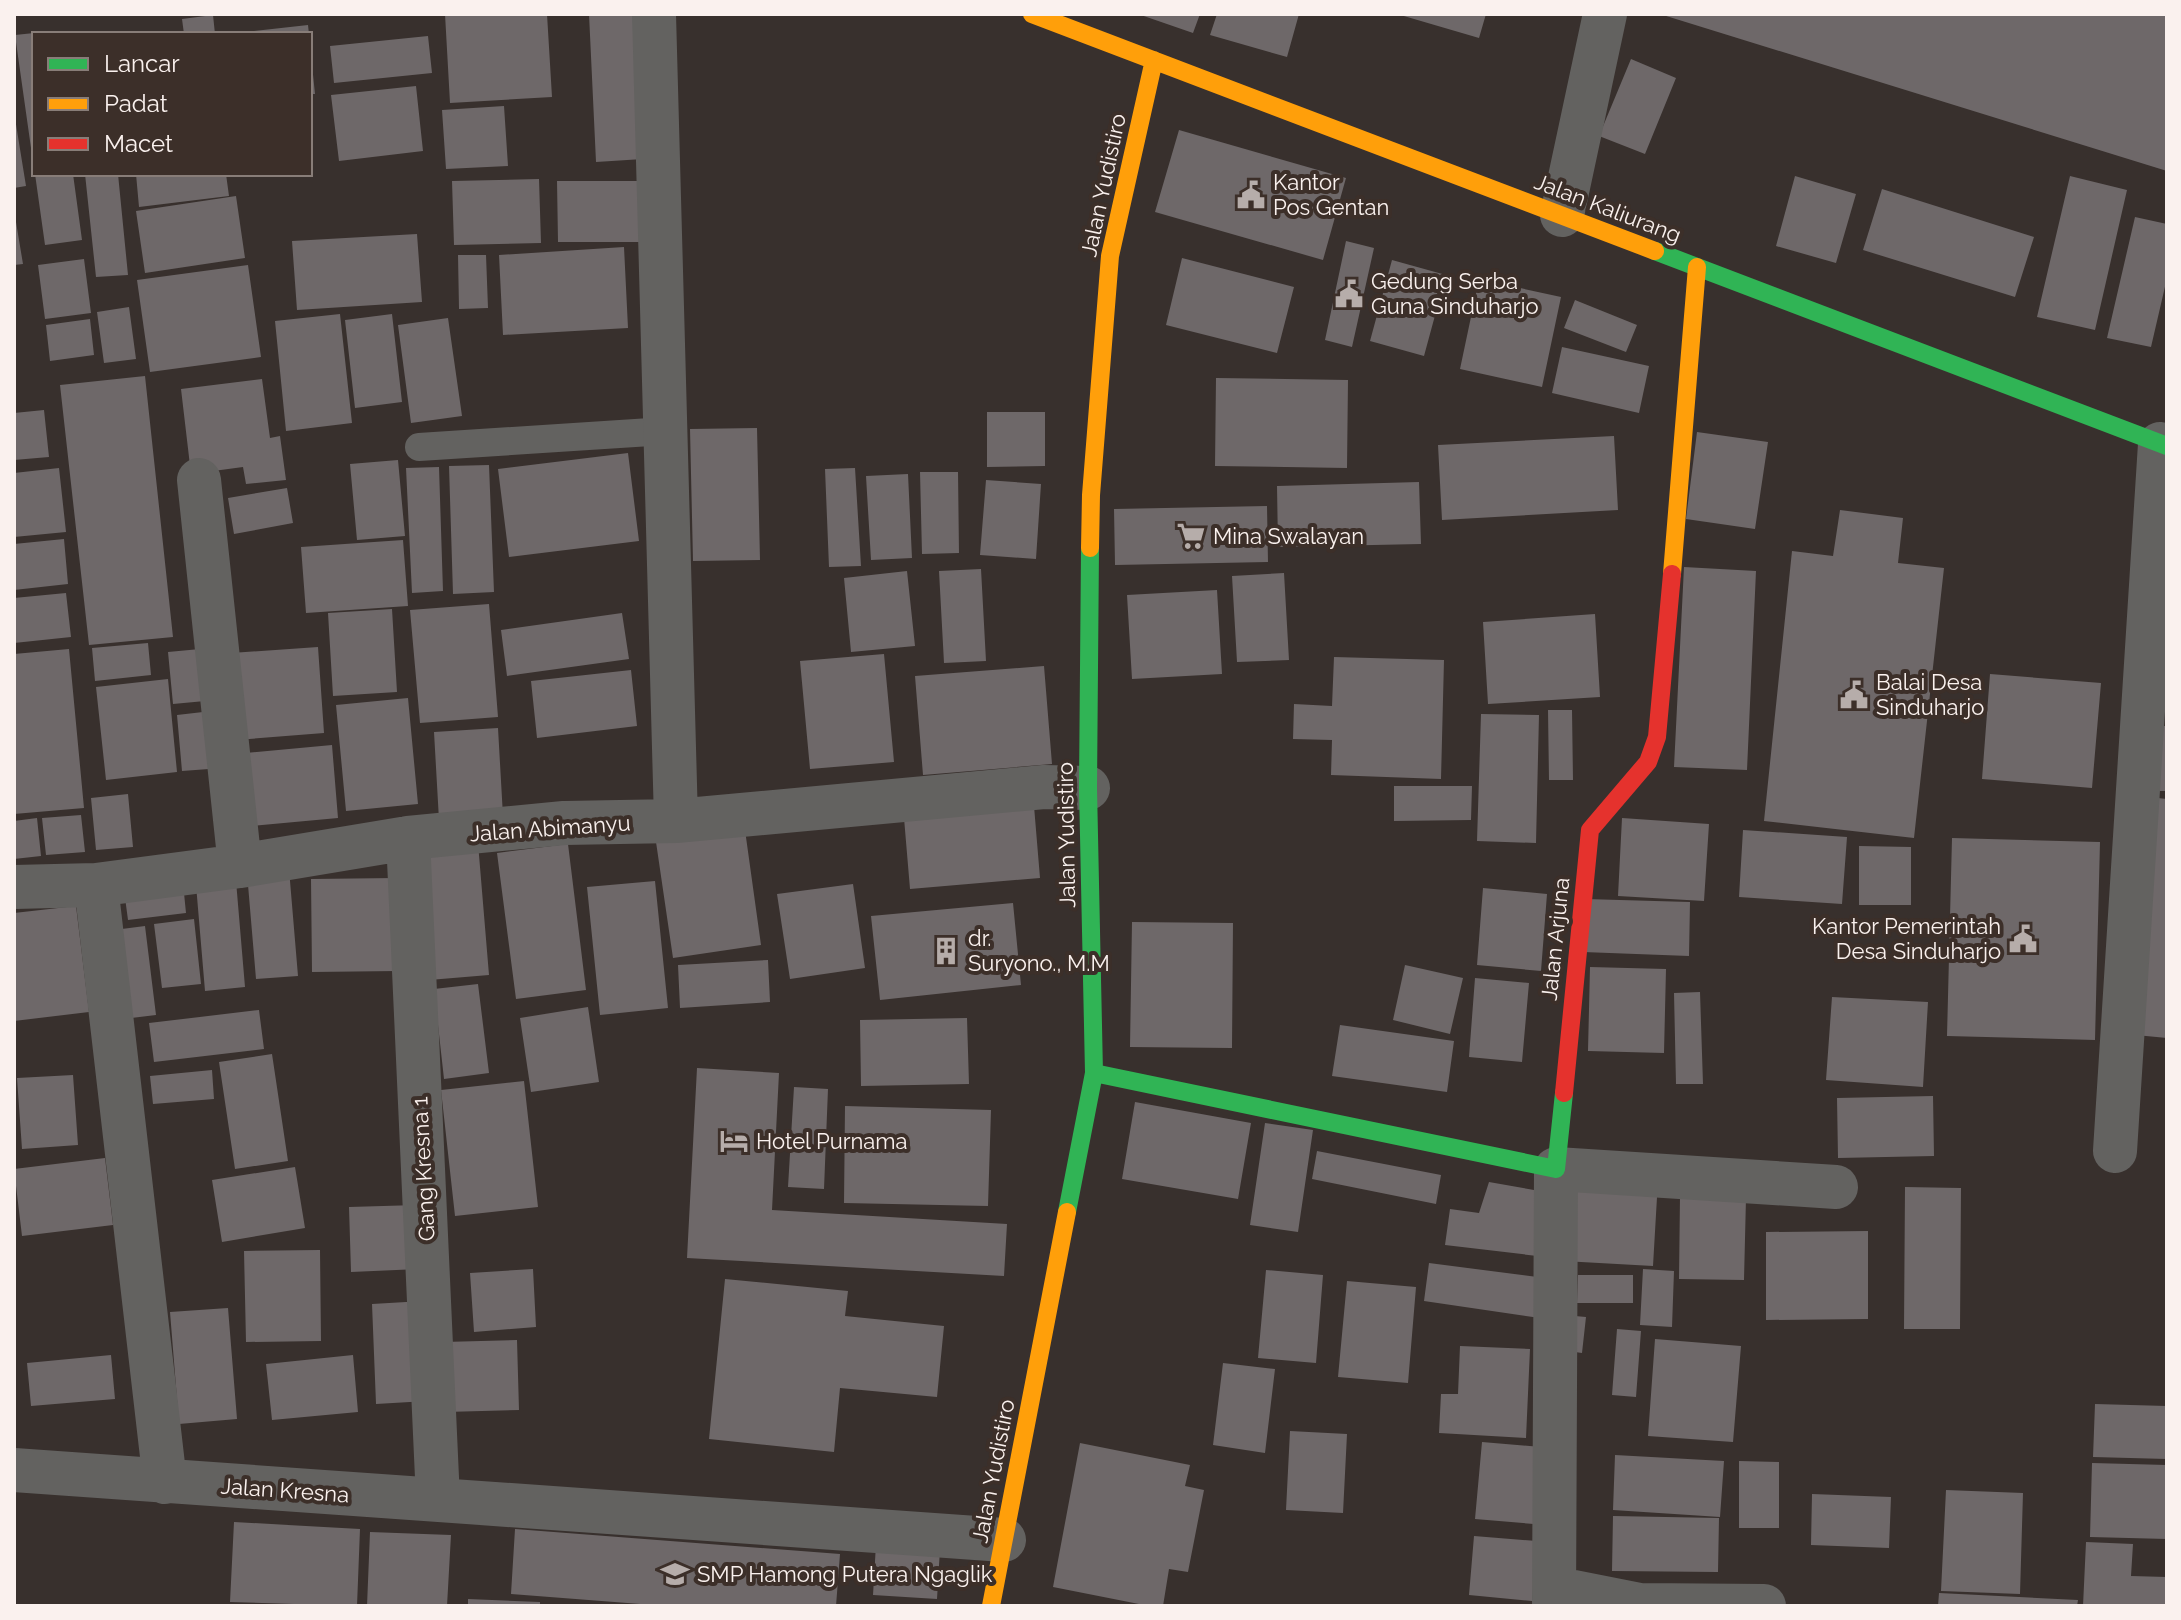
<svg xmlns="http://www.w3.org/2000/svg" width="2181" height="1620" font-family="Raleway,sans-serif">
  <style>
    .building { fill: #6e6869 }
    .lines { fill: none; stroke-linecap: round; stroke-linejoin: round }
    .lane { stroke: #636260; stroke-width: 28 }
    .street { stroke: #636260; stroke-width: 44 }
    .fast { stroke: #30b455; stroke-width: 18 }
    .slow { stroke: #ff9f0a; stroke-width: 18 }
    .jam { stroke: #e5322d; stroke-width: 18 }
    .labels { text-anchor: middle; stroke-width: 8; stroke-linejoin: round; paint-order: stroke }
    .poi-label { font-size: 22px; fill: #faf1ee; stroke: #3c2f29; text-anchor: start }
    .street-label { font-size: 22px; fill: #faf1ee; stroke: #3c2f29 }
  </style>
  <rect width="100%" height="100%" fill="#38302d"/>
  <path class="building" d="M445 14H547L552 97 450 103Z
    M589 14H636L643 159 596 162Z
    M1138 14H1200L1193 33Z
    M1217 14H1299L1287 57 1210 35Z
    M1397 14H1486L1479 38Z
    M2167 14V171L1663 15V14Z
    M213 15 215 34H184L182 19Z
    M308 25 309 34H247L246 32Z
    M34 33V155H32L15 35Z
    M428 36 432 73 334 83 330 46Z
    M1631 59 1676 78 1645 154 1599 136Z
    M310 65H312L315 94H310Z
    M416 86 423 151 339 161 331 95Z
    M504 106 508 166 446 169 442 110Z
    M14 112 26 186 14 188Z
    M1179 130 1346 178 1323 260 1155 212Z
    M35 174H73L82 240 45 245Z
    M85 174H118L128 275 96 277Z
    M136 174H226L229 196 139 207Z
    M1795 176 1856 194 1836 263 1776 246Z
    M2070 176 2127 190 2095 330 2037 317Z
    M539 179 541 243 454 245 452 181Z
    M557 181H641L642 242H558Z
    M1882 189 2034 237 2015 297 1863 250Z
    M236 196 245 258 145 273 136 211Z
    M14 210 23 264 14 265Z
    M2135 217 2167 224V278L2151 347 2107 338Z
    M417 234 422 302 297 310 292 241Z
    M1346 241 1374 248 1352 347 1325 340Z
    M624 247 628 328 503 335 499 255Z
    M458 255H486L488 308 459 309Z
    M1182 258 1294 287 1277 353 1166 325Z
    M84 259 91 313 45 319 38 265Z
    M1392 260 1446 275 1424 356 1370 341Z
    M248 265 261 357 150 372 137 280Z
    M1479 279 1561 297 1542 387 1460 369Z
    M1575 300 1637 325 1626 352 1564 328Z
    M129 307 136 359 104 363 97 312Z
    M340 314 352 423 286 431 275 321Z
    M392 314 402 402 355 408 345 320Z
    M448 318 462 416 411 423 398 325Z
    M90 319 94 355 50 361 46 325Z
    M1562 347 1649 366 1639 413 1552 393Z
    M145 376 173 637 89 645 60 385Z
    M1216 378 1348 380 1347 468 1215 466Z
    M262 379 270 438 280 436 286 480 246 484 243 467 191 474 181 389Z
    M44 410 49 457 14 460V413Z
    M987 412H1045V466L987 467Z
    M757 428 760 560 693 561 690 429Z
    M1697 432 1768 442 1755 529 1686 519Z
    M1614 436 1618 510 1442 520 1438 445Z
    M628 453 639 541 509 557 498 469Z
    M398 460 405 536 357 540 350 464Z
    M489 465 494 592 453 594 449 466Z
    M439 467 443 591 412 593 406 468Z
    M59 468 66 532 14 537V473Z
    M855 468 861 566 829 567 825 469Z
    M920 472H958L959 553 922 554Z
    M908 474 912 558 871 560 866 476Z
    M986 480 1041 484 1036 559 980 555Z
    M1419 482 1421 544 1278 547 1277 486Z
    M287 488 293 523 234 534 228 498Z
    M1267 506 1268 562 1115 565 1114 509Z
    M1840 510 1903 518 1898 563 1944 568 1914 838 1764 821 1792 551 1833 556Z
    M64 539 68 584 14 590V544Z
    M403 540 408 606 306 613 301 547Z
    M1684 567 1756 571 1747 770 1674 767Z
    M981 569 986 661 944 663 939 571Z
    M907 571 915 646 851 652 844 578Z
    M1284 573 1289 660 1237 662 1232 576Z
    M1217 590 1222 674 1132 679 1127 595Z
    M66 593 71 637 14 643V598Z
    M489 604 498 717 420 723 410 610Z
    M392 609 397 692 333 696 328 613Z
    M622 613 629 659 507 676 501 630Z
    M1595 614 1600 697 1488 704 1483 622Z
    M148 643 151 675 95 681 92 648Z
    M318 647 324 733 236 740 231 653Z
    M69 649 84 808 14 814V654Z
    M200 649 205 701 173 704 168 652Z
    M884 654 894 762 810 769 800 661Z
    M1334 657 1444 660 1441 779 1331 775 1332 740 1293 739 1294 704 1332 706Z
    M1044 666 1052 764 923 775 915 676Z
    M631 670 637 726 537 738 531 681Z
    M1990 674 2101 683 2092 788 1982 779Z
    M168 679 177 772 106 780 96 687Z
    M408 698 418 804 346 811 336 705Z
    M1548 710H1572L1573 780H1549Z
    M203 712 209 769 182 771 177 715Z
    M1481 714 1539 715 1536 843 1477 841Z
    M2159 726H2167V791H2159Z
    M498 728 503 816 439 820 434 732Z
    M332 745 338 818 241 827 235 754Z
    M1394 786H1472L1471 820 1394 821Z
    M128 794 133 847 96 850 91 798Z
    M2148 797 2167 799V1038L2125 1034Z
    M1034 806 1040 878 910 889 904 818Z
    M81 815 85 852 46 855 42 818Z
    M37 818 41 856 14 859V821Z
    M1622 818 1709 824 1704 901 1618 896Z
    M745 830 761 945 673 958 656 842Z
    M1743 830 1847 837 1842 904 1739 897Z
    M1952 838 2100 842 2095 1040 1947 1036Z
    M478 843 489 975 429 980 418 848Z
    M568 844 586 990 516 999 497 853Z
    M1859 846 1911 847V905H1859Z
    M235 869 245 987 205 991 195 873Z
    M289 869 298 976 256 979 247 873Z
    M396 878 398 971 312 972 311 879Z
    M655 881 668 1008 600 1015 587 887Z
    M183 883 186 913 128 920 124 890Z
    M853 884 865 968 790 979 777 894Z
    M1483 888 1547 894 1541 971 1477 965Z
    M1585 899 1690 902 1689 956 1583 952Z
    M1013 903 1021 985 880 1000 871 916Z
    M76 906 89 1012 14 1021V913Z
    M194 919 201 984 162 988 154 924Z
    M1132 922 1233 923 1232 1048 1130 1047Z
    M145 926 156 1015 123 1019 114 930Z
    M768 960 770 1002 680 1008 678 965Z
    M1405 965 1463 978 1450 1034 1393 1020Z
    M1590 967 1666 969 1664 1053 1588 1051Z
    M1475 978 1529 983 1522 1062 1469 1057Z
    M478 984 489 1073 444 1079 434 989Z
    M1700 992 1703 1084H1676L1674 993Z
    M1832 997 1928 1002 1923 1087 1826 1080Z
    M588 1007 599 1082 531 1092 520 1018Z
    M259 1010 264 1049 154 1062 149 1023Z
    M967 1018 969 1084 861 1086 860 1020Z
    M1340 1025 1454 1041 1447 1092 1332 1076Z
    M272 1054 288 1161 235 1169 219 1062Z
    M697 1068 779 1073 772 1210 1007 1224 1004 1276 687 1258Z
    M212 1070 214 1099 153 1104 150 1076Z
    M73 1075 78 1145 22 1149 17 1078Z
    M524 1081 538 1207 455 1216 441 1090Z
    M794 1087 828 1089 824 1189 788 1187Z
    M1933 1096 1934 1156 1838 1158 1837 1098Z
    M1135 1102 1251 1123 1238 1199 1122 1179Z
    M845 1106 991 1110 988 1206 844 1203Z
    M1265 1123 1313 1130 1298 1232 1250 1225Z
    M1317 1151 1441 1175 1436 1204 1312 1179Z
    M105 1158 113 1225 22 1236 14 1169Z
    M295 1167 305 1228 222 1242 212 1180Z
    M1568 1174 1658 1180 1653 1266 1563 1261Z
    M1489 1182 1551 1193 1546 1257 1445 1245 1450 1209 1479 1213Z
    M1905 1187 1961 1188 1960 1329H1904Z
    M1680 1196 1746 1198 1744 1280 1679 1279Z
    M417 1205 419 1269 351 1272 349 1207Z
    M1868 1231V1319L1766 1320V1232Z
    M320 1250 321 1341 246 1342 244 1251Z
    M1429 1263 1545 1278 1540 1318 1424 1301Z
    M533 1269 536 1327 474 1332 470 1273Z
    M1643 1269 1674 1271 1672 1327 1640 1325Z
    M1266 1270 1323 1275 1316 1363 1258 1358Z
    M1578 1275H1633V1303H1577Z
    M725 1279 848 1291 845 1316 944 1326 937 1397 840 1388 834 1452 709 1439Z
    M1347 1281 1416 1287 1408 1383 1338 1377Z
    M423 1301 427 1401 376 1404 372 1304Z
    M228 1308 237 1419 179 1424 170 1312Z
    M1564 1315 1586 1317 1582 1353 1561 1350Z
    M1617 1329 1641 1331 1636 1397 1612 1395Z
    M1655 1339 1741 1346 1733 1442 1648 1436Z
    M517 1340 519 1410 445 1412 443 1342Z
    M1460 1346 1530 1349 1526 1438 1439 1433 1441 1394H1458Z
    M111 1355 115 1399 31 1406 27 1363Z
    M353 1355 358 1412 272 1420 266 1364Z
    M1223 1363 1275 1369 1265 1453 1213 1445Z
    M2095 1404 2167 1406V1459L2093 1457Z
    M1290 1431 1347 1434 1343 1513 1286 1510Z
    M1482 1442 1541 1447 1534 1524 1475 1519Z
    M1080 1443 1190 1465 1185 1486 1204 1490 1188 1572 1169 1569 1163 1606H1149L1053 1587Z
    M1615 1455 1724 1461 1720 1517 1613 1510Z
    M1739 1461 1779 1462V1528H1739Z
    M2092 1463 2167 1465V1539L2090 1537Z
    M1946 1490 2023 1493 2020 1594 1941 1591Z
    M1812 1494 1891 1497 1889 1548 1811 1545Z
    M1613 1516 1719 1518 1718 1572 1612 1571Z
    M234 1522 360 1529 357 1606 230 1602Z
    M515 1529 840 1554 836 1606H666L511 1594Z
    M370 1532 451 1535 447 1606H367Z
    M1474 1536 1537 1541 1532 1601 1469 1595Z
    M2086 1542 2133 1544 2131 1576 2167 1577V1606H2083Z
    M876 1544 940 1549 937 1599 873 1595Z
    M1939 1593 2078 1600 2077 1606H1938Z
    M468 1599 540 1602V1606H468Z"/>
  <g class="lines">
    <path class="lane" d="M419 447 666 431"/>
    <path class="street" d="M654 14 676 821
      M1562 215 1605 14
      M199 480 240 866
      M408 838 438 1500
      M96 885 165 1482
      M14 887 96 885 240 866 408 838 564 823 676 821 1044 787 1088 788
      M2115 1151 2160 444
      M14 1470 1004 1540
      M1554 1588 1640 1605 1764 1606
      M1554 1606 1556 1169 1836 1187"/>
    <path class="fast" d="M1655 251 2167 446
      M1094 1073 1556 1169 1564 1093
      M1067 1212 1094 1073 1088 788 1090 548"/>
    <path class="slow" d="M1032 14 1655 251
      M1090 548 1091 495 1110 256 1154 60
      M1672 574 1697 267
      M991 1606 1067 1212"/>
    <path class="jam" d="M1564 1093 1590 830 1648 762 1657 737 1672 574"/>
  </g>
  <defs>
    <symbol id="civic-bare" viewBox="-9 -9 18 18"><path d="M-.6-6.5H3V-4.5H.6V-3L4-1V1h2V6H-6V1h2V-1L-.6-3ZM-1.2 2.5V6h2.4V2.5Z" fill="#b6adaa" stroke="#3c2f29" stroke-width="2.5" paint-order="stroke"/></symbol>
    <symbol id="supermarket-bare" viewBox="-9 -9 18 18"><path d="M-6-5.5h2.5l.6 2H6L4.5 2H-2.5L-4.4-4H-6ZM-1.5 3.2a1.3 1.3 0 1 0 .1 0ZM3 3.2a1.3 1.3 0 1 0 .1 0Z" fill="#b6adaa" stroke="#3c2f29" stroke-width="2.5" paint-order="stroke"/></symbol>
    <symbol id="building-bare" viewBox="-9 -9 18 18"><path d="M-4-6H4V6H1V3H-1V6H-4ZM-2.5-4.3h1.7v1.8h-1.7ZM.8-4.3h1.7v1.8H.8ZM-2.5-1h1.7V.8h-1.7ZM.8-1h1.7V.8H.8Z" fill="#b6adaa" stroke="#3c2f29" stroke-width="2.5" paint-order="stroke"/></symbol>
    <symbol id="hotel-bare" viewBox="-9 -9 18 18"><path d="M-6-4.5h1.5V1H6V5H4.5V3h-9V5H-6ZM-4 0a1.8 1.8 0 1 1 3.6 0ZM.5 0V-2.5h3Q6-2.5 6 0Z" fill="#b6adaa" stroke="#3c2f29" stroke-width="2.5" paint-order="stroke"/></symbol>
    <symbol id="school-bare" viewBox="-9 -9 18 18"><path d="M0-5L7-2L0 1L-7-2ZM-4 1L0 2.5L4 1V4Q0 6-4 4Z" fill="#b6adaa" stroke="#3c2f29" stroke-width="2.5" paint-order="stroke"/></symbol>
  </defs>
  <g fill-rule="evenodd">
    <use href="#civic-bare" x="1231" y="175" width="40" height="40"/>
    <use href="#civic-bare" x="1329" y="274" width="40" height="40"/>
    <use href="#supermarket-bare" x="1171" y="516" width="40" height="40"/>
    <use href="#civic-bare" x="1834" y="675" width="40" height="40"/>
    <use href="#civic-bare" x="2003" y="919" width="40" height="40"/>
    <use href="#building-bare" x="926" y="931" width="40" height="40"/>
    <use href="#hotel-bare" x="714" y="1121" width="40" height="40"/>
    <use href="#school-bare" x="655" y="1554" width="40" height="40"/>
  </g>
  <g class="labels">
    <g class="poi-label">
      <text x="1273" y="190">Kantor<tspan x="1273" dy="25">Pos Gentan</tspan></text>
      <text x="1371" y="289">Gedung Serba<tspan x="1371" dy="25">Guna Sinduharjo</tspan></text>
      <text x="1213" y="544">Mina Swalayan</text>
      <text x="1876" y="690">Balai Desa<tspan x="1876" dy="25">Sinduharjo</tspan></text>
      <text x="2001" y="934" text-anchor="end">Kantor Pemerintah<tspan x="2001" dy="25">Desa Sinduharjo</tspan></text>
      <text x="968" y="946">dr.<tspan x="968" dy="25">Suryono., M.M</tspan></text>
      <text x="756" y="1149">Hotel Purnama</text>
      <text x="697" y="1582">SMP Hamong Putera Ngaglik</text>
    </g>
    <g class="street-label">
      <text transform="translate(1103 185) rotate(-78)" y="8">Jalan Yudistiro</text>
      <text transform="translate(1608 208) rotate(21)" y="8">Jalan Kaliurang</text>
      <text transform="translate(550 828) rotate(-4)" y="8">Jalan Abimanyu</text>
      <text transform="translate(1066 835) rotate(-91)" y="8">Jalan Yudistiro</text>
      <text transform="translate(1555 939) rotate(-84)" y="8">Jalan Arjuna</text>
      <text transform="translate(423 1169) rotate(-93)" y="8">Gang Kresna 1</text>
      <text transform="translate(993 1471) rotate(-79)" y="8">Jalan Yudistiro</text>
      <text transform="translate(285 1490) rotate(4)" y="8">Jalan Kresna</text>
    </g>
  </g>
  <rect width="2181" height="1620" fill="none" stroke="#faf1ee" stroke-width="32"/>
  <rect x="32" y="32" width="280" height="144" fill="#3c2f29" stroke="#887d78" stroke-width="2"/>
  <rect x="48" y="58" width="40" height="12" fill="#30b455" stroke="#887d78" stroke-width="2"/>
  <text x="104" y="72" font-size="24" fill="#faf1ee">Lancar</text>
  <rect x="48" y="98" width="40" height="12" fill="#ff9f0a" stroke="#887d78" stroke-width="2"/>
  <text x="104" y="112" font-size="24" fill="#faf1ee">Padat</text>
  <rect x="48" y="138" width="40" height="12" fill="#e5322d" stroke="#887d78" stroke-width="2"/>
  <text x="104" y="152" font-size="24" fill="#faf1ee">Macet</text>
</svg>
